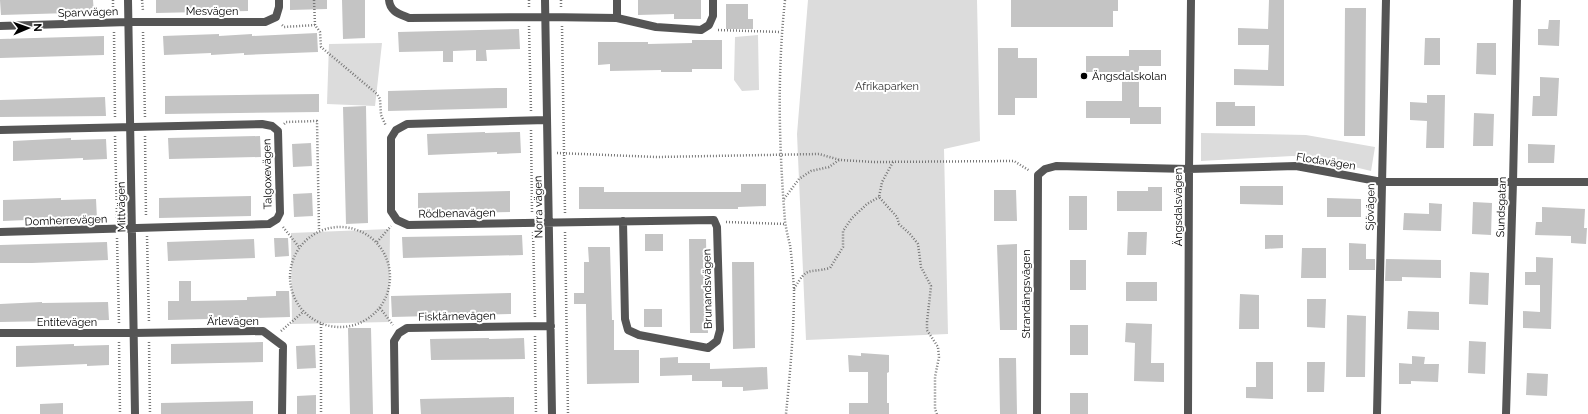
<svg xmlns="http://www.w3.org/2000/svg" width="1588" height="414" font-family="Raleway,sans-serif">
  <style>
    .green { fill: #dcdcdc }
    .building { fill: #c4c4c4 }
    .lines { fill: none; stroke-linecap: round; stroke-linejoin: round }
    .path { stroke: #777; stroke-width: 2.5; stroke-dasharray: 1 2; stroke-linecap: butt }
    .street { stroke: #555; stroke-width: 8 }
    .poi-dot { fill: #000; stroke: #fff; stroke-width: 1.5 }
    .labels { text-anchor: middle; stroke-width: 4; stroke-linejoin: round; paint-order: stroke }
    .street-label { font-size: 11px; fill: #000; stroke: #fff }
    .poi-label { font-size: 11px; fill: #000; stroke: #fff; text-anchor: start }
    .park-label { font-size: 11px; fill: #333; stroke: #fff }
  </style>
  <rect width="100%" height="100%" fill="#fff"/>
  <path class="green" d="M808 0H977L980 141 944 149 948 334 806 340 797 134Z
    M758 35 759 90 742 91 734 80 735 37Z
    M382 43 375 106 327 104 329 44Z
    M1201 133 1306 135 1375 147 1371 171 1314 157 1292 156 1201 161Z
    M390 229 389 322 292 324 291 233Z"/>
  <path class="building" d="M0 0H93L94 14H71L70 13 1 15Z
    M156 0H248V11L156 13Z
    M290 0H327V9L290 10Z
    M342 0H365V38L343 39Z
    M638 0H701V19H674V14L638 15Z
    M1011 0H1118V11H1113V27H1011Z
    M1269 0H1284V86L1234 85V69L1268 70 1269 45H1238V28L1268 29Z
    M726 4H748V19H753V29H726Z
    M1345 8H1366L1365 136H1344Z
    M1549 20H1560L1559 46 1538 45V29H1548Z
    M519 29 520 49 486 50 487 61H476V50L453 51V62H443V51L399 52 398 32Z
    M317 33 318 52 244 55V53L211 55V53L164 55 163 36 219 34V36L252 34V36Z
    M104 36V55L0 58V39Z
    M1425 38H1440V65H1424Z
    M692 40H722V69H692V72H661V70L610 71V64L598 65V42H648V44L692 43Z
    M1477 43H1496V75L1476 74Z
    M998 48H1018V58H1037V98H1015V115H998Z
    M1129 50H1161V66H1139V107H1161V124H1130V118H1086V101H1122V72H1086V56H1129Z
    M1540 77 1559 78 1557 116H1532L1533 96H1540Z
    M497 88H507V108L388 111V91Z
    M319 94V112L165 114V96Z
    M1427 95H1445L1444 148H1426L1427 121 1410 120V102L1427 103Z
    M105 97 106 116 0 117V100Z
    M1216 102H1235V106H1255V126H1216Z
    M366 106 368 223 346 224 343 107Z
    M1474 113 1494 114 1493 146H1473Z
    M485 132V133L520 132 521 153 497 154V152L428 155 427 134Z
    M260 136 261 157 169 159 168 138Z
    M71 138V140L106 139 107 159 83 160V158L13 161V141Z
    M311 143 312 166 293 167 292 144Z
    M1528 144 1555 145 1554 163H1528Z
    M741 184H766V206L738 207V209H579V187H604V192H741Z
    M1240 186H1283V205L1240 204Z
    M1148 187H1162V211H1117V191H1148Z
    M994 190H1016L1017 221H994Z
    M510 191V212L418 214V193Z
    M312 193 313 216 294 217 293 194Z
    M251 196V216L159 218V198Z
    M1069 196H1087V230H1069Z
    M61 198V200L96 199 97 219 74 220V218L3 221V200Z
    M1327 198 1361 199V217H1327Z
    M1473 202 1492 203 1491 235 1472 234Z
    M1429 203 1442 204 1441 231 1403 230 1404 213 1429 214Z
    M1542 207 1585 209 1584 228H1587L1586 244 1571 243V236L1535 235 1536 222H1542Z
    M1128 232H1147L1146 255H1127Z
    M645 234H663V251H645Z
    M522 235 523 255 403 258 402 237Z
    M1265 235H1283V248L1265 249Z
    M274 238H288L289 256 275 257Z
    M254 239 255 258 168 261 167 242Z
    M689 239H706L708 333H690Z
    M107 242 108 260 32 263H0V245Z
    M1349 243 1366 244V259H1375V270H1349Z
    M1017 244V330H1000L997 245Z
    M588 247H610L612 320H614V350H639V383L587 384 586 304H574V293H584V262H589Z
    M1302 248H1326V278H1301Z
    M1536 257 1553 258 1551 329 1523 328V311L1540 312V285H1525V272H1536Z
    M1386 259 1441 260V278L1402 277V281H1385Z
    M1070 260H1086V290H1070Z
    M732 262H754L755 348 733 349Z
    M1470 272 1489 273 1488 305 1469 304Z
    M179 281H191V301L247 300V297L276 296V291H289L290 317 168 320V301H179Z
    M1126 282H1157V301H1126Z
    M511 293V314L392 317 391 296Z
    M1240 294 1259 295V329H1239Z
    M1307 299H1326L1325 328 1307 327Z
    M42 302V303L108 302 109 320 0 322V304Z
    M644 309H662V327H644Z
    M1408 311 1439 312V330L1407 329Z
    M1347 315 1366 316 1365 377H1346Z
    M1126 323 1152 324 1151 363H1164V382L1134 381 1135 343 1125 342Z
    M1070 325H1088V355H1070Z
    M348 328H371L373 414H350Z
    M489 338V339L524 338 525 359 431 360 430 339Z
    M1469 341 1486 342 1485 374 1468 373Z
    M263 342V362L171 364V344Z
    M74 344V346L109 345V365L87 366V364L16 367V346Z
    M315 345 316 368 297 369 296 346Z
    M861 353 889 355V372L887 373V403H889V414H849V403H868V372H849L848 355 861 356Z
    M1412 356 1425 357 1424 364H1439L1438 382 1411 381V384H1399V363L1412 364Z
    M678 357V363H710V369L767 367 768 389 743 391V387H722V381H692V375L660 376V358Z
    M999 358H1016L1017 414H1000Z
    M1256 362H1273V399L1246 398V387H1256Z
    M1307 362H1325L1324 392H1307Z
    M1527 373 1548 374 1547 396 1526 395Z
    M1070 393H1088V414H1070Z
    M316 395V414H297V396Z
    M514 397V414H421L420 399Z
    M253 401V414H161V403Z
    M63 403V414H40V404Z"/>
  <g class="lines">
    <path class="path" d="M113 0V13
      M142 0 143 11
      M314 0 315 25 320 32 321 47 377 94 380 99 381 115 386 126
      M529 0V7
      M561 0V7
      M785 0C777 75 779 146 785 221 786 229 788 237 790 245 792 259 793 275 794 290 794 331 790 373 786 414
      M282 25 284 27 315 25
      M529 26 531 111
      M562 26 565 213
      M718 30 781 32
      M114 32 115 117
      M143 32 145 117
      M284 124 286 122 317 121 319 230
      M531 130 532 213
      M115 136 117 219
      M145 136 146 217
      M557 153 657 157 819 154 840 160 874 162 1014 161 1030 171
      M893 162 882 182 879 197 897 217 899 224 910 234 918 244 921 267 931 286 927 322V330L938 347 939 357 935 377V409L937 414
      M784 199 799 179 811 171 829 167 839 160
      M726 222 785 224
      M290 277a50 50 0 1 1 100 0a50 50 0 1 1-100 0Z
      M283 227 299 247
      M533 232 535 317
      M565 232 568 414
      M147 236 149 323
      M117 238 119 323
      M377 242 391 226
      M794 289C808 265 807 274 830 268L843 247V231L852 218 867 204 879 197
      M380 308 393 325
      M321 324V414
      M281 331 303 312
      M535 336 536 414
      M119 342 120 414
      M149 342 150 414"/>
    <path class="street" d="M128 0 135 414
      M389 0C390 12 400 14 409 18L546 17 617 18 656 27 701 30 709 25 713 16V0
      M545 0 552 414
      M617 0V18
      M0 26 128 22H265L276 17 279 7V0
      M547 120 407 124 396 130 391 138V211L397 220 408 225 714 220 717 227 720 330 717 341 708 348 639 335 628 330 625 319 623 221
      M0 130 262 124 272 126 278 131 280 213 277 219 269 224 0 232
      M0 333H134L263 331 283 346 282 414
      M395 414 394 341 399 333 407 328 551 326
      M1037 414 1038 175 1045 169 1056 166 1189 169 1296 166 1382 182H1588
      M1188 414 1189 169 1191 0
      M1377 414 1386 0
      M1506 414 1513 182 1517 0"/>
  </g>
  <circle class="poi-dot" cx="1084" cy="76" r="4"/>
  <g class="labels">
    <g class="street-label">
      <text x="212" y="15">Mesvägen</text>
      <text transform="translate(88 12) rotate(-2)" y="4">Sparvvägen</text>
      <text transform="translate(1326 161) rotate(9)" y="4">Flodavägen</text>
      <text transform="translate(267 174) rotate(-91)" y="4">Talgoxevägen</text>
      <text transform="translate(121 207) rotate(-91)" y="4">Mittvägen</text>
      <text transform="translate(538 207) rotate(-91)" y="4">Norra vägen</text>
      <text transform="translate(1178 207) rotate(-90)" y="4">Ängsdalsvägen</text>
      <text transform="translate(1370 207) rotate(-89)" y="4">Sjövägen</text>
      <text transform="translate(1501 207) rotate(-88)" y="4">Sundsgatan</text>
      <text transform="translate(457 213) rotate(-1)" y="4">Rödbenavägen</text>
      <text transform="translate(66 220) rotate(-2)" y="4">Domherrevägen</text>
      <text transform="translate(707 289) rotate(-91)" y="4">Brunandsvägen</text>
      <text transform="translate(1026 294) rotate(-90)" y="4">Strandängsvägen</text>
      <text transform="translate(457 316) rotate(-1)" y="4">Fisktärnevägen</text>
      <text x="233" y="325">Ärlevägen</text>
      <text x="67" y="326">Entitevägen</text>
    </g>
    <g class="poi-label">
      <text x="1092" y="80">Ängsdalskolan</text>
    </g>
    <g class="park-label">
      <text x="887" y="90">Afrikaparken</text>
    </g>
  </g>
  <g transform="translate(28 28) rotate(88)" stroke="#ffffff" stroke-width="3" paint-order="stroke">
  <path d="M0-3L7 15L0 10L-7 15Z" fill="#000000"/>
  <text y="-6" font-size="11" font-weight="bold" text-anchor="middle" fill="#000000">N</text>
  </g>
</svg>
